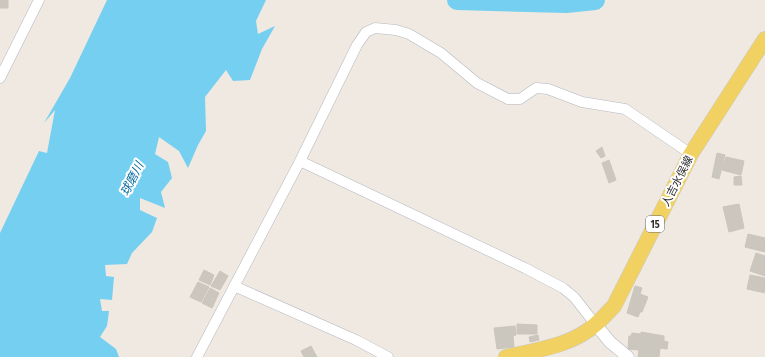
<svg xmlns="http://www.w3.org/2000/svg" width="765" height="357" font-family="'Fira Sans Condensed','Noto Sans JP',sans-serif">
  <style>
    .water { fill: #75cff0 }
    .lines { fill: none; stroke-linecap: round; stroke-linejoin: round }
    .river { stroke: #75cff0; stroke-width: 20 }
    .building { fill: #cbc7bf; stroke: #cbc5ba }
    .minor-casing { stroke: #b4b7c1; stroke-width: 11 }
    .tertiary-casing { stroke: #b4b7c1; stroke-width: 13 }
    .primary-casing { stroke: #c9c9c9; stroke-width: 16 }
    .minor { stroke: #fff; stroke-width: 10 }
    .tertiary { stroke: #fff; stroke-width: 12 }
    .primary { stroke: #f2d163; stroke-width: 15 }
    .labels { text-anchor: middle; stroke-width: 4; stroke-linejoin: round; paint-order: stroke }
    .shield { fill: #fff; stroke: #6d6d6d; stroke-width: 1 }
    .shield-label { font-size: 10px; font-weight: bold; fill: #2e2e2e }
    .street-label { font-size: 11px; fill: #2e2e2e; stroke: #fff }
    .water-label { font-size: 12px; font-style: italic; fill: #0d6fa3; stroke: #fff }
  </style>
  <rect width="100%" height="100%" fill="#efe9e1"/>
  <path class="water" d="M107 0H266L256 21 258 34 275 26 262 49 250 80 233 81 226 70 205 97 206 131 198 145 188 168 179 151 159 137 155 154 168 162 172 178 161 192 165 208 140 198V210L157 218 152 232 132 253 127 264 105 265 106 276 114 277 112 300 100 299 102 311H109L107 326 100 337 116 349 119 357H0V233L39 151 47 153 55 110 44 123 70 78Z"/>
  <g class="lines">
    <path class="river" d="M457 0 566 3 595 0"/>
  </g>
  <path class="building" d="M0 0H8V8H0Z
    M602 147 605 156 601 158 596 151Z
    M717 153 725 155 719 179 712 177Z
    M726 157 744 161 741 175 722 170Z
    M609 160 616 180 609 183 602 163Z
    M741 176 742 185H734V177Z
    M739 204 744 228 729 232 723 207Z
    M748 234 765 238V252L745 247Z
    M756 253 765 256V276L750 271Z
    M204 270 214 275 210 285 199 280Z
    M220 271 228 276 220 290 211 286Z
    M750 275 765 278V293L747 289Z
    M198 282 209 287 201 302 190 297Z
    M635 286 642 288 640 294 648 297 642 312H640L638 317 627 313Z
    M210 288 219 293 212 308 202 303Z
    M517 324 537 325V334H517Z
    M515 326 516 335 513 336 514 347 497 349 494 328Z
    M641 332 664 336V341L668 342 667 349 660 348 659 357H638L639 350 628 349 629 336H631L632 333 641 334Z
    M538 335 539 340 530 342 529 337Z
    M311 346 317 357H304L301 351Z"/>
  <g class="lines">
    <defs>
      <path id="minor" d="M0 78 39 0
        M300 161 525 268 563 288 574 297 596 325
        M234 286 356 340 388 357
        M197 357 300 161 357 45 366 32 375 28 396 30 409 34 441 53 477 83 508 99H520L536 88 548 89 582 102 625 109 691 154"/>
      <path id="tertiary" d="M596 325 610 342 628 357"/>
      <path id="primary" d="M506 357C536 350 572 346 596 324 602 319 608 312 614 306L691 154 765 39"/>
    </defs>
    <use href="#minor" class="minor-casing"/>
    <use href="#tertiary" class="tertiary-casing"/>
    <use href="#primary" class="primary-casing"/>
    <use href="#minor" class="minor"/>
    <use href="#tertiary" class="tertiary"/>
    <use href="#primary" class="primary"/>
  </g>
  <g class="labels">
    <rect class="shield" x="646" y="216" width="18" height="16" rx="3"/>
    <g class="shield-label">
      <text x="655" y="228">15</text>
    </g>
    <g class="street-label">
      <text transform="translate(677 181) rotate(-63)" y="4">人吉水俣線</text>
    </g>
    <g class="water-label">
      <text transform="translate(132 179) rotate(-63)" y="4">球磨川</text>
    </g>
  </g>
</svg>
